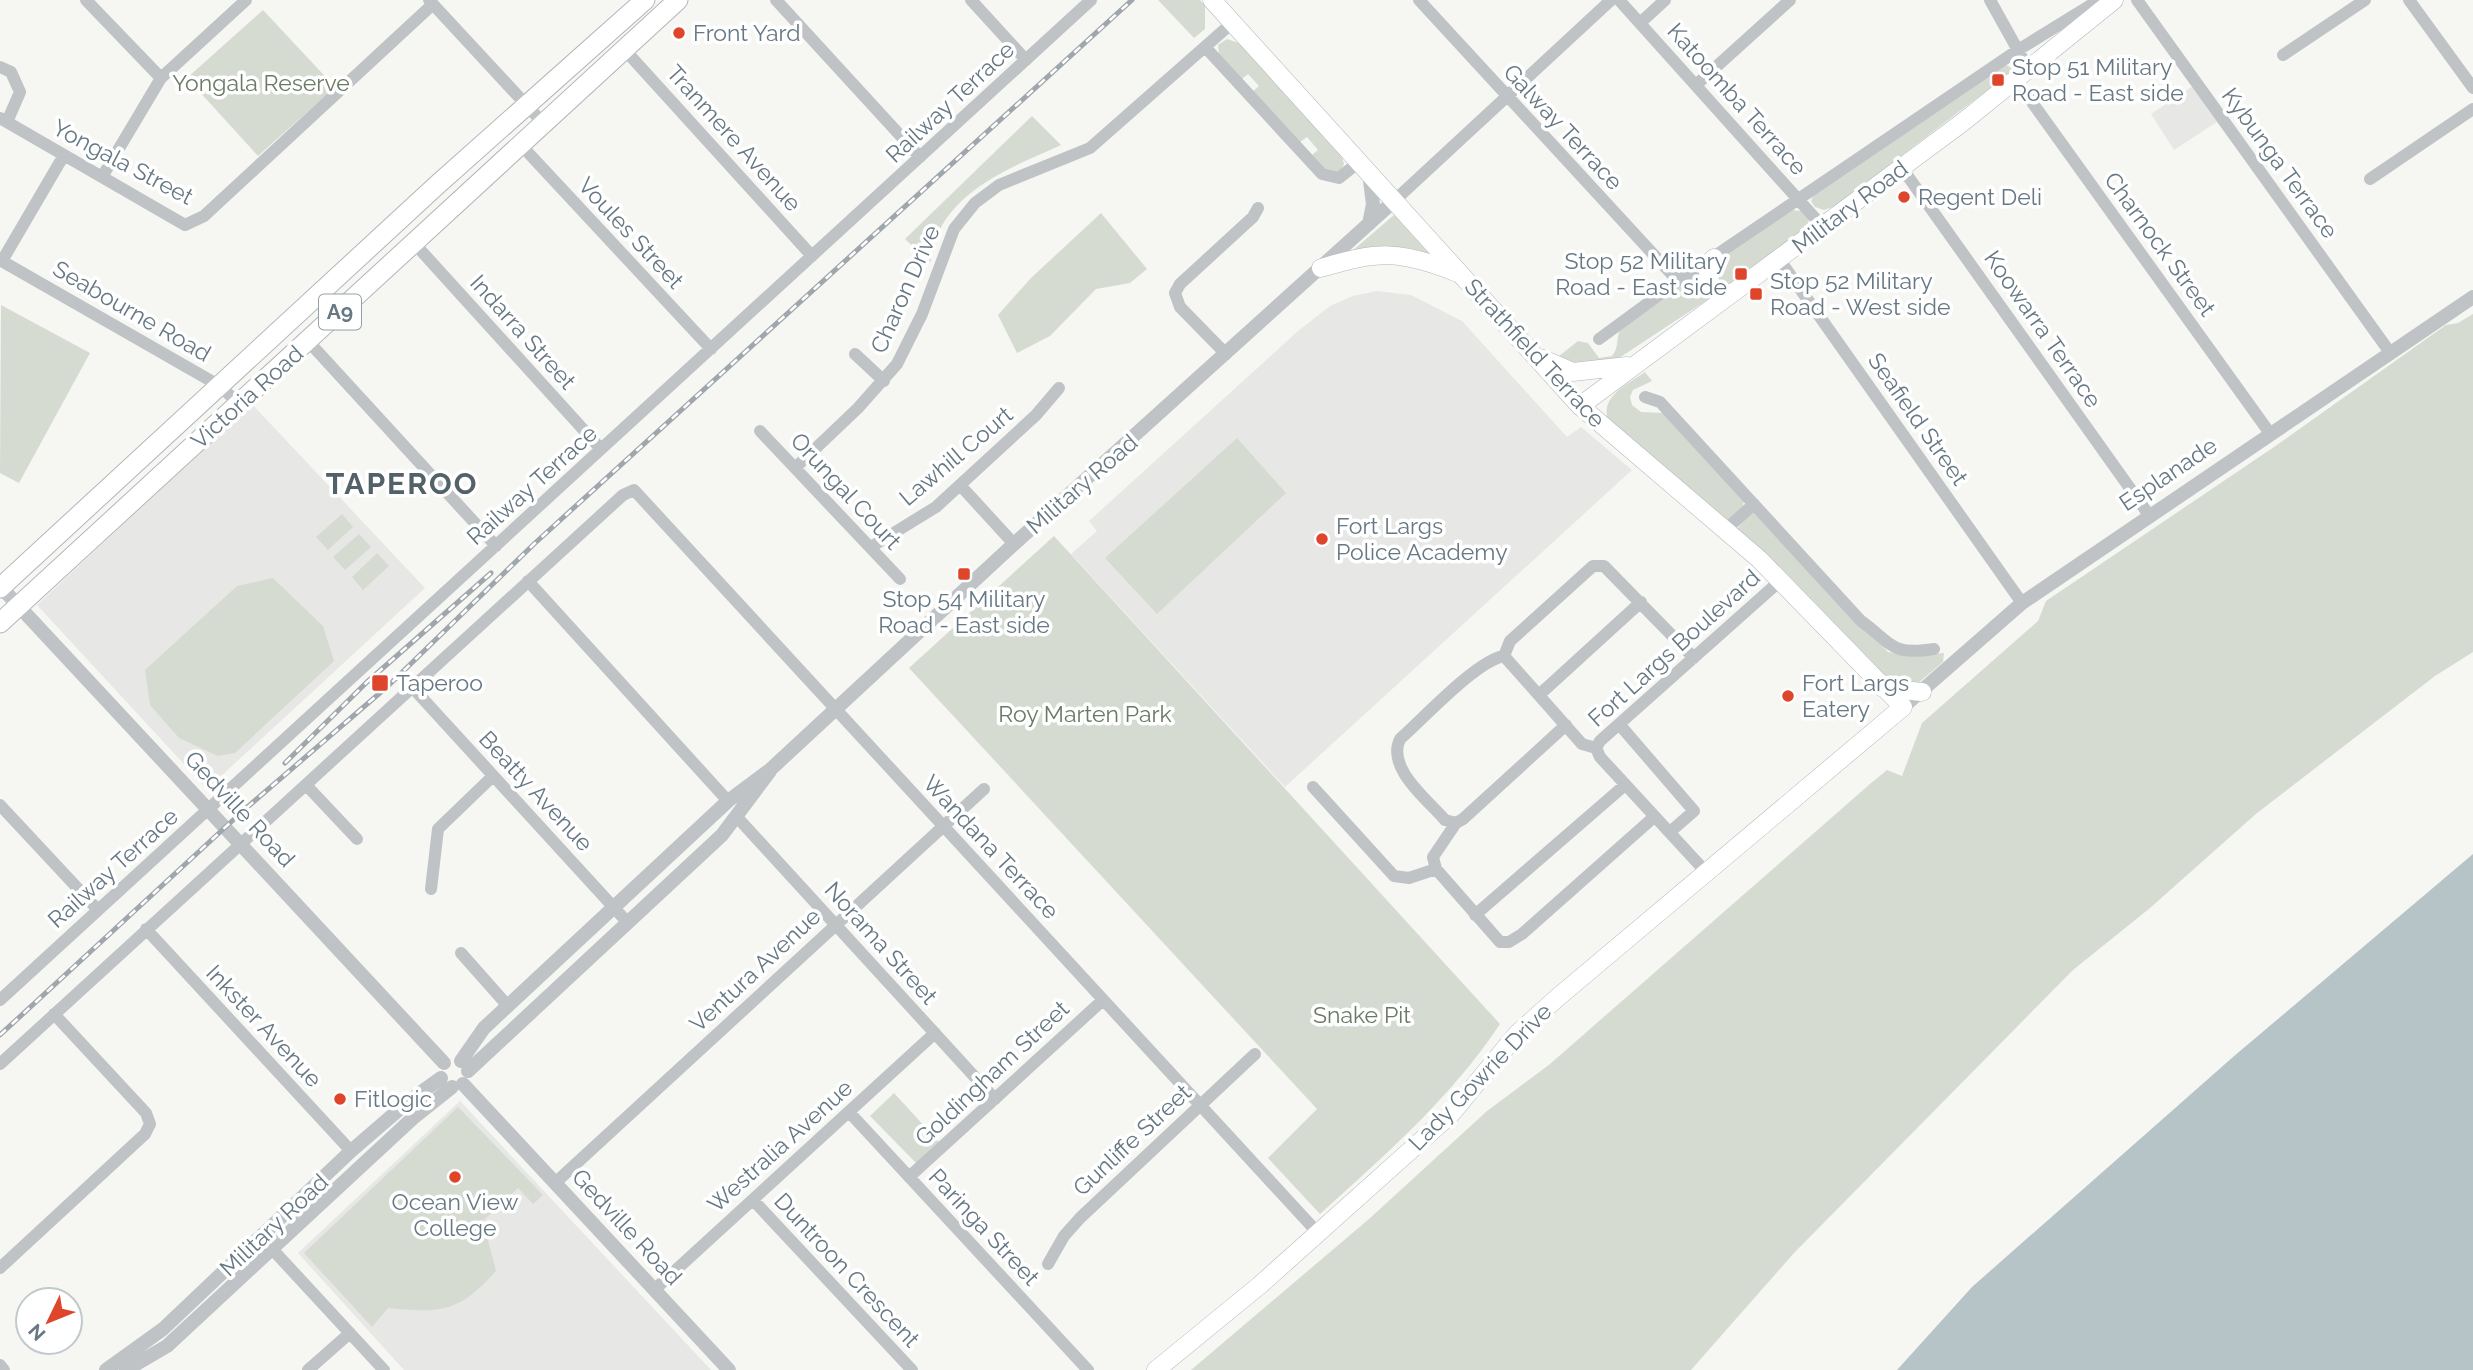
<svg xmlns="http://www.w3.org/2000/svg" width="2473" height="1370" font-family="Raleway,sans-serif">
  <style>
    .built { fill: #e7e7e6 }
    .green { fill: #d6dbd2 }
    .water { fill: #b6c4c7 }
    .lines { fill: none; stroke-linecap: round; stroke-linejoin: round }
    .secondary-casing { stroke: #b1b7bb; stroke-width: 19 }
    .trunk-casing { stroke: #b2b6b9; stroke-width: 21 }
    .minor { stroke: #bfc3c6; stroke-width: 12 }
    .tertiary { stroke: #bfc3c6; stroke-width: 14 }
    .secondary { stroke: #fff; stroke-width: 18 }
    .trunk { stroke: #fff; stroke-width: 19 }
    .rail-casing { stroke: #a0a7ac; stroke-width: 5 }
    .rail { stroke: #fff; stroke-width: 2.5; stroke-dasharray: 8; stroke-linecap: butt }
    .poi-dot { fill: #de452a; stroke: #fff; stroke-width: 2.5 }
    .labels { text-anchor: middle; stroke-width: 7; stroke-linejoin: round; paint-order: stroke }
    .shield { fill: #fff; stroke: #94a0a8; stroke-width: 2 }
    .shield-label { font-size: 21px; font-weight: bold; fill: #667883 }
    .poi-label { font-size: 23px; fill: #667883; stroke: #fff; text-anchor: start }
    .park-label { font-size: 23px; fill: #6b7a64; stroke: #fff }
    .street-label { font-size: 23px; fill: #667883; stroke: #fff }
    .district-label { font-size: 30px; font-weight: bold; letter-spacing: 2px; fill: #536168; stroke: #fff }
  </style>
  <rect width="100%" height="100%" fill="#f6f6f3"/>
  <path class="built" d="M2193 86 2217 122 2174 150 2151 114Z
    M1377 291 1411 295 1462 321 1567 437 1581 427 1632 470 1285 787 1071 554 1097 531 1089 521 1298 331 1330 306 1353 296Z
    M252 404 425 588 207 789 37 605Z
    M460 1101 711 1370H404L298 1253Z"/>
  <path class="green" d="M1158 0H1200L1205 5V29L1194 38Z
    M263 10 335 87 258 156 187 78Z
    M1227 39 1239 43 1341 154 1344 164 1341 171 1327 172 1312 155 1318 150 1307 137 1300 142 1253 91 1259 86 1248 74 1242 79 1219 54 1218 45Z
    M2006 65 2012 68 2010 73 1835 206 1824 210 1815 207 1811 201 1813 196Z
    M1032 116 1061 145C1017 165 962 185 939 231 934 240 933 253 930 263L905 239Z
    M1792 210 1801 211 1809 219 1807 226 1723 289 1713 270 1720 260Z
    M1101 213 1147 269 1130 283 1096 289 1050 336 1017 353 998 315 1031 278Z
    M1394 215 1433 258H1344Z
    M1702 272 1710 298 1613 362 1596 367 1554 360 1578 341 1588 343 1599 358 1612 356C1620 347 1615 336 1622 326Z
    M1 305 90 353 19 483 0 473Z
    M2473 314V652L2435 676 2257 813 2150 908 2073 970 1794 1253 1691 1370H1191L1369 1219 1487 1111 1550 1064 1870 784 1887 770 1902 776 1922 723 2038 621 2046 601 2274 447 2446 325 2458 323Z
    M1645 372 1652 381 1633 390 1630 397 1632 405 1641 412 1663 413 1744 500 1743 506 1729 520 1726 521 1608 420C1600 396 1628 384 1645 372Z
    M1237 438 1286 493 1157 614 1105 558Z
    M1750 513H1754L1888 652 1915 656 1944 653 1943 662 1918 683 1907 686 1880 674 1736 530Z
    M342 514 353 527 328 550 316 537Z
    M359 534 371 547 345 570 333 557Z
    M1054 536 1500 1024C1451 1098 1385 1155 1320 1214L1268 1158 1317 1109 909 668Z
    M377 553 389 566 363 590 352 577Z
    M273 578 323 626 334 661 235 753 218 756 179 738 150 705 145 670 237 586Z
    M894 1093 939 1142 917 1164 870 1116Z
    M458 1107 543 1195 533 1204 518 1188 483 1221 496 1271C458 1313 442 1313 388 1308L372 1327 304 1253Z"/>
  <path class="water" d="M2473 854V1370H1897L1972 1287 2233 1057Z"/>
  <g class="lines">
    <defs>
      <path id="secondary" d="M1714 258C1701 273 1712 286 1722 300
        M1321 268C1378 251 1399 250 1455 272
        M1543 359 1573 372 1627 366
        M1580 406 1963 122 2114 0
        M1883 688 1922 692
        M1156 1370 1260 1285 1451 1114 1517 1034 1557 998 1903 707 1759 559 1580 406 1212 0"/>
      <path id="trunk" d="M0 588 437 185 645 0
        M0 623 678 0"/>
    </defs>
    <use href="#secondary" class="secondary-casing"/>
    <use href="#trunk" class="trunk-casing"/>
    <path class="minor" d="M86 0 161 78
      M429 0 544 124
      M776 0 920 157
      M971 0 1026 60
      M1419 0 1678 281
      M1619 0 1823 227
      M1990 0 2029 70
      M2137 0 2389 351
      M2409 0 2473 88
      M1640 23 1665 0
      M1206 48 1322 174 1339 178 1359 162
      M624 49 812 256
      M2283 55 2365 0
      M0 67 11 72 20 92 7 122
      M2016 80 2269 432
      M1696 85 1790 0
      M0 118 185 225 204 216 433 4
      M521 145 711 349
      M1902 168 2149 515
      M102 177 161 78 246 0
      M2370 179 2473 109
      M1394 201 1611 0
      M414 243 601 449
      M1779 259 2022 603
      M0 260 220 386 239 404
      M2 261 64 155
      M1599 339 1678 281 2018 50 2099 0
      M308 341 496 546
      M855 354 884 381
      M1226 354 1180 307 1175 293 1180 284 1253 217 1258 208
      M1645 397 1660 402 1861 621C1892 643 1890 656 1934 649
      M760 431 900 579
      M795 468 858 408 897 364 922 314 954 229 975 203 999 185 1090 148 1232 23
      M960 485 1014 544
      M1725 530 1754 504
      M871 547 936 507 1036 415 1059 388
      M528 581 728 801
      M1504 656C1476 661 1424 718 1400 739 1386 768 1427 799 1445 820L1456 823 1463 819 1566 725
      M413 688 628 923
      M1539 695 1641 602
      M1619 724 1694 811 1671 831
      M1596 748 1582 744 1504 656 1510 641 1593 566H1604L1694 658
      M1596 748 1600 741 1781 580
      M1596 748 1600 757 1706 872
      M307 786 357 839
      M1313 787 1394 876 1409 878 1436 869
      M0 805 98 910
      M736 816 995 1099
      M1456 823 1433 857 1436 869 1500 942H1509L1522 934 1654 817
      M431 889 438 829 493 776
      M1475 915 1625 785
      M146 929 351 1151
      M461 953 508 1006
      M0 1000 1091 0
      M0 1064 623 495 634 490 1317 1232
      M849 1112 1088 1370
      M909 1177 1103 1000
      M555 1183 984 789
      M753 1200 912 1370
      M261 1237 384 1370
      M1048 1264 1064 1236 1080 1218 1255 1054
      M0 1268 145 1134 150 1124 146 1113 54 1014
      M654 1290 935 1033
      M0 1365 4 1370
      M308 1370 350 1333"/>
    <path class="tertiary" d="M1369 224 1373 204 1369 173
      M1 587 444 1063
      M1903 707 2022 603 2473 297
      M461 1061 484 1028 728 801 771 769 1014 544 1394 201
      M468 1071 722 835 770 771
      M463 1084 729 1370
      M106 1370 163 1329 351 1151 409 1101 441 1078
      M126 1370 167 1346 413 1118 452 1087"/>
    <use href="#secondary" class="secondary"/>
    <use href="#trunk" class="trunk"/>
    <defs>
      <path id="rail" d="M285 763 367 682 491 573
        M0 1035 244 810 388 686 534 544 1132 0"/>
    </defs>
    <use href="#rail" class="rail-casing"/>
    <use href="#rail" class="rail"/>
  </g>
  <g class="poi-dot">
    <circle cx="679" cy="33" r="7"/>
    <rect x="1991" y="73" width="14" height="14" rx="3.5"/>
    <circle cx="1904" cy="197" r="7"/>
    <rect x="1734" y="267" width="14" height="14" rx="3.5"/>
    <rect x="1749" y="287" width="14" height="14" rx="3.5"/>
    <circle cx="1322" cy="539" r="7"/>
    <rect x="957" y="567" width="14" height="14" rx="3.5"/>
    <rect x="371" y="674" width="18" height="18" rx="3.5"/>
    <circle cx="1788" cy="696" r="7"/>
    <circle cx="340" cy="1099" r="7"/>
    <circle cx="455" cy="1177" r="7"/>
  </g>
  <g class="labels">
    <rect class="shield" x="319" y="294.5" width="42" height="35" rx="5"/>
    <g class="shield-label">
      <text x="340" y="319">A9</text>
    </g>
    <g class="poi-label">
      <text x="693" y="41">Front Yard</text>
      <text x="2012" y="75">Stop 51 Military<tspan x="2012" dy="26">Road - East side</tspan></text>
      <text x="1918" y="205">Regent Deli</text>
      <text x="1727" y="269" text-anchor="end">Stop 52 Military<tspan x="1727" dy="26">Road - East side</tspan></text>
      <text x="1770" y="289">Stop 52 Military<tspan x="1770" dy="26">Road - West side</tspan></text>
      <text x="1336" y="534">Fort Largs<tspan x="1336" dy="26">Police Academy</tspan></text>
      <text x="964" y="607" text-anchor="middle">Stop 54 Military<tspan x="964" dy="26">Road - East side</tspan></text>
      <text x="396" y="691">Taperoo</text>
      <text x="1802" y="691">Fort Largs<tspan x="1802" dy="26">Eatery</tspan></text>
      <text x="354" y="1107">Fitlogic</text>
      <text x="455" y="1210" text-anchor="middle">Ocean View<tspan x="455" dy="26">College</tspan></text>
    </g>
    <g class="park-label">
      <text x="261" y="91">Yongala Reserve</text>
      <text x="1085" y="722">Roy Marten Park</text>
      <text x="1362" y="1023">Snake Pit</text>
    </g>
    <g class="street-label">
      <text transform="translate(1737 99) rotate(48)" y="8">Katoomba Terrace</text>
      <text transform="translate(950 102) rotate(-43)" y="8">Railway Terrace</text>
      <text transform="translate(1563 127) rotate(47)" y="8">Galway Terrace</text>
      <text transform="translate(734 138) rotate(48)" y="8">Tranmere Avenue</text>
      <text transform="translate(123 162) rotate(28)" y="8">Yongala Street</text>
      <text transform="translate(2280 163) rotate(54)" y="8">Kybunga Terrace</text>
      <text transform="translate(1850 207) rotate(-37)" y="8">Military Road</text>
      <text transform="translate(631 233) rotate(47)" y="8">Voules Street</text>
      <text transform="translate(2160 244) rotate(54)" y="8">Charnock Street</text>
      <text transform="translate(905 289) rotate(-66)" y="8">Charon Drive</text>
      <text transform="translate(132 311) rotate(30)" y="8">Seabourne Road</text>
      <text transform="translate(2043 329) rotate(55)" y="8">Koowarra Terrace</text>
      <text transform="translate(523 332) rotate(48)" y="8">Indarra Street</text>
      <text transform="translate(1535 353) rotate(47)" y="8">Strathfield Terrace</text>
      <text transform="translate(247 397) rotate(-42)" y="8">Victoria Road</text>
      <text transform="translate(1918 419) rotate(55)" y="8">Seafield Street</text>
      <text transform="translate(956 456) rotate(-40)" y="8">Lawhill Court</text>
      <text transform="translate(2168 474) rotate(-34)" y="8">Esplanade</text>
      <text transform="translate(1082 484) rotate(-41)" y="8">Military Road</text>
      <text transform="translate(532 485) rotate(-42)" y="8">Railway Terrace</text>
      <text transform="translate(846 491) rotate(47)" y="8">Orungal Court</text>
      <text transform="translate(1674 648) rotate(-42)" y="8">Fort Largs Boulevard</text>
      <text transform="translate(536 791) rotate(47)" y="8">Beatty Avenue</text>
      <text transform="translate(240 809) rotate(47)" y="8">Gedville Road</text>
      <text transform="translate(991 847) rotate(47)" y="8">Wandana Terrace</text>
      <text transform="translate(113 868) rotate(-42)" y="8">Railway Terrace</text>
      <text transform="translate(881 943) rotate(48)" y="8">Norama Street</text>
      <text transform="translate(755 970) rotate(-43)" y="8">Ventura Avenue</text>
      <text transform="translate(264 1026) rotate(47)" y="8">Inkster Avenue</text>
      <text transform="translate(992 1073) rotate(-43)" y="8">Goldingham Street</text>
      <text transform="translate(1480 1077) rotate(-46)" y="8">Lady Gowrie Drive</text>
      <text transform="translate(1132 1140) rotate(-43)" y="8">Gunliffe Street</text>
      <text transform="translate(780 1146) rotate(-42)" y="8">Westralia Avenue</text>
      <text transform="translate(274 1225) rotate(-43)" y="8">Military Road</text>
      <text transform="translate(627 1227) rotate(47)" y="8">Gedville Road</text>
      <text transform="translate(984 1227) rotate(47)" y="8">Paringa Street</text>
      <text transform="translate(847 1270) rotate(47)" y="8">Duntroon Crescent</text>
    </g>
    <g class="district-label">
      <text x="402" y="494">TAPEROO</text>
    </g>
  </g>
  <g transform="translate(49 1321) rotate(227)"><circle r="33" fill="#ffffff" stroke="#c2c9cd" stroke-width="2"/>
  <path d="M0-5L12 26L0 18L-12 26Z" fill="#de452a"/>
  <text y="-10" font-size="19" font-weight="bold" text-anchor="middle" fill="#667883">N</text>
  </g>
</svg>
